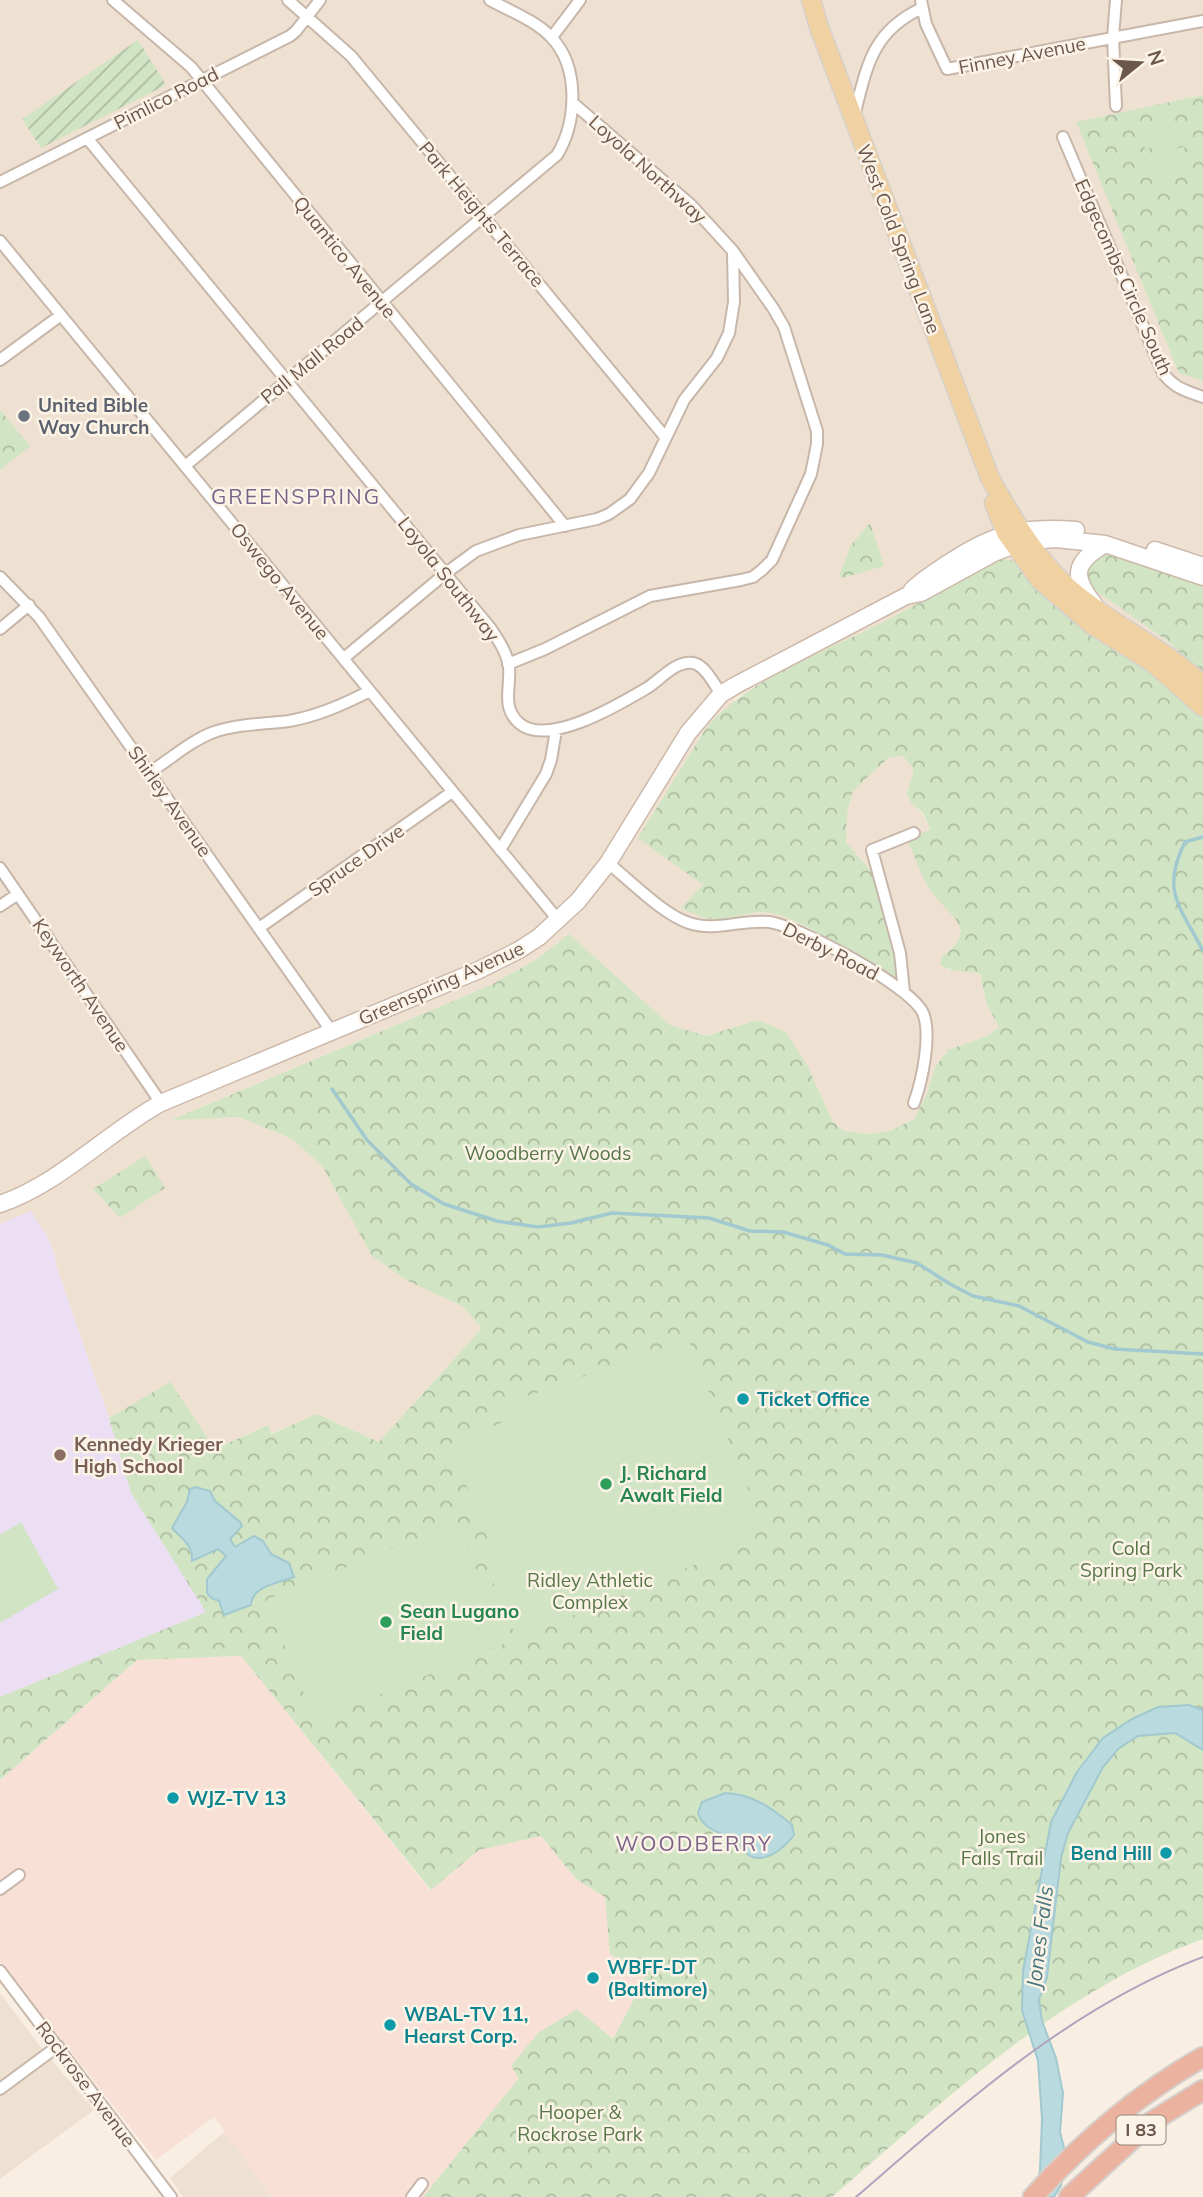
<svg xmlns="http://www.w3.org/2000/svg" width="1203" height="2197" font-family="Mulish,sans-serif">
  <style>
    .residential { fill: #efe1d1 }
    .commercial { fill: #f8e0d7 }
    .education { fill: #ecdff4 }
    .park { fill: url(#park-crowns) }
    .garden { fill: url(#garden-furrows) }
    .pitch { fill: #d1e4c3 }
    .water { fill: #b9dadf; stroke: #a1c9cf; stroke-width: 2 }
    .lines { fill: none; stroke-linecap: round; stroke-linejoin: round }
    .stream { stroke: #a1c9cf; stroke-width: 3.5 }
    .minor-casing { stroke: #c7b7ab; stroke-width: 14 }
    .secondary-casing { stroke: #ccb9ab; stroke-width: 19 }
    .primary-casing { stroke: #d6d0cd; stroke-width: 21 }
    .motorway-casing { stroke: #d6d0cd; stroke-width: 23 }
    .minor { stroke: #fff; stroke-width: 10 }
    .secondary { stroke: #fff; stroke-width: 16 }
    .primary { stroke: #f0d1a2; stroke-width: 18 }
    .motorway { stroke: #ebb2a0; stroke-width: 19 }
    .tram { stroke: #b1a3bf; stroke-width: 2 }
    .worship-dot { fill: #6b7280; stroke: #fcf3e7; stroke-width: 2.5 }
    .culture-dot { fill: #0f9aa8; stroke: #fcf3e7; stroke-width: 2.5 }
    .education-dot { fill: #8d6e63; stroke: #fcf3e7; stroke-width: 2.5 }
    .leisure-dot { fill: #2e9e5b; stroke: #fcf3e7; stroke-width: 2.5 }
    .labels { text-anchor: middle; stroke-width: 5; stroke-linejoin: round; paint-order: stroke }
    .shield { fill: #fcf3e7; stroke: #97867a; stroke-width: 2 }
    .shield-label { font-size: 18px; font-weight: bold; fill: #6c574c }
    .street-label { font-size: 19px; fill: #6c574c; stroke: #fcf3e7 }
    .worship-label { font-size: 19px; font-weight: bold; fill: #5b616d; stroke: #fcf3e7; text-anchor: start }
    .park-label { font-size: 19px; fill: #577749; stroke: #fcf3e7 }
    .culture-label { font-size: 19px; font-weight: bold; fill: #0d838f; stroke: #fcf3e7; text-anchor: start }
    .education-label { font-size: 19px; font-weight: bold; fill: #785e54; stroke: #fcf3e7; text-anchor: start }
    .leisure-label { font-size: 19px; font-weight: bold; fill: #27864d; stroke: #fcf3e7; text-anchor: start }
    .neighbourhood-label { font-size: 21px; letter-spacing: 2px; fill: #7b6489; stroke: #fcf3e7 }
    .water-label { font-size: 21px; font-style: italic; fill: #49767d; stroke: #fcf3e7 }
  </style>
  <defs>
    <pattern id="park-crowns" width="20" height="18" patternUnits="userSpaceOnUse" patternTransform="scale(1.75)"><rect width="20" height="18" fill="#d1e4c3"/><path d="M2 6a3 3 0 1 1 6 0M12 15a3 3 0 1 1 6 0" fill="none" stroke="#aebca1"/></pattern>
    <pattern id="garden-furrows" width="10" height="10" patternUnits="userSpaceOnUse" patternTransform="scale(1.75)"><rect width="10" height="10" fill="#d1e4c3"/><path d="M-1 1l2-2M0 10L10 0M9 11l2-2" fill="none" stroke="#aebca1"/></pattern>
  </defs>
  <rect width="100%" height="100%" fill="#f8efe2"/>
  <path class="residential" d="M0 0H1203V95L1077 122 1179 372 1203 381V584L1166 640 1203 674V719L1177 691 990 564 910 609 762 682 734 699 703 885 682 908 716 919 739 914 767 912 789 917 863 960 870 870 846 842 847 814 853 791 888 758 902 755 914 770 907 793 911 803 922 813 930 830 908 841 943 904 956 917 960 927 961 937 951 949 942 956 947 970H966L980 974 987 1005 999 1027 987 1036 948 1050 935 1067 928 1091 914 1119 890 1131 869 1134 844 1131 833 1122 807 1065 758 1020 706 1036 670 1025 569 935 537 959 491 985 173 1119 239 1117 292 1139 322 1166 372 1256 410 1282 462 1306 482 1328 379 1442 317 1414 270 1434 267 1425 215 1449 170 1383 109 1418 58 1271 54 1253 9 1220 0 1224Z
    M0 1993 39 2045 94 2110 0 2179Z
    M225 2131 272 2197H183L170 2178Z"/>
  <path class="commercial" d="M241 1656 430 1890 479 1850 541 1836 576 1879 605 1897 610 1954 645 1978 613 2039 520 2077 423 2197H272L214 2117 156 2160 0 1962V1780L137 1660Z"/>
  <path class="education" d="M31 1211 48 1238 54 1253 58 1271 109 1418 131 1493 207 1612 0 1697V1224Z"/>
  <path class="park" d="M1203 95V381L1179 373 1076 122Z
    M0 410 30 446 0 470Z
    M870 523 884 566 842 578 839 576 851 545Z
    M1105 554 1203 584V674L1166 640 1089 586C1082 569 1089 561 1105 554Z
    M1004 559 1013 561 1068 612 1139 660 1177 691 1203 719V1939C1059 1991 946 2099 832 2197H423L519 2078 511 2066 538 2033 577 2009 613 2039 645 1978 610 1954 605 1897 576 1879 541 1836 479 1850 431 1890 241 1656 137 1660 0 1780V1697L206 1612 131 1493 109 1418 170 1382 215 1449 268 1425 271 1434 317 1414 379 1442 482 1328 462 1306 410 1282 372 1256 322 1166 292 1139 239 1117 171 1120 491 985 537 959 569 934 670 1025 706 1036 758 1020 786 1032 807 1065 833 1122 844 1131 869 1134 890 1131 914 1119 928 1091 935 1067 948 1050 987 1036 999 1027 987 1005 980 974C967 970 951 973 940 965L942 956C981 928 949 917 931 891 921 877 915 857 908 841L930 829 923 813 911 803 907 793 914 770 903 756 888 758 853 791 847 814 846 842 870 870 881 892 901 981 896 982C865 962 805 919 770 913 751 910 735 918 717 919 705 920 692 913 681 908L703 885 638 838 705 730C743 681 822 653 877 625 915 606 952 585 990 564Z
    M145 1156 165 1188 120 1218 93 1189Z"/>
  <path class="garden" d="M138 40 166 85 41 148 22 119Z"/>
  <path class="pitch" d="M1180 124 1183 142 1145 149 1141 132Z
    M1184 147 1188 164 1149 172 1146 154Z
    M688 1339 755 1506C751 1523 745 1540 730 1550L522 1637H516L489 1572 499 1568 450 1444 503 1422 494 1408Z
    M21 1522 58 1589 0 1623V1535Z
    M457 1522 506 1643 315 1721 266 1600Z"/>
  <path class="water" d="M195 1487 210 1491 215 1501 240 1522 242 1526 230 1539 235 1547 254 1536 263 1541 271 1554 289 1563 294 1577C278 1583 252 1586 251 1605L224 1615 219 1601 211 1598 207 1593V1579L226 1556 218 1549 192 1561C193 1545 182 1539 172 1528L187 1502 190 1489Z
    M1189 1705 1203 1710V1750L1175 1733 1138 1736 1118 1749 1103 1767 1068 1833 1061 1858 1047 1977 1039 2000 1042 2021 1056 2058 1063 2093 1060 2132 1064 2148 1065 2169 1061 2185 1054 2197H1030L1038 2184 1040 2170 1042 2119 1038 2061 1022 2010 1023 1971 1051 1822 1077 1772 1103 1738 1132 1719 1158 1707Z
    M725 1793C752 1794 772 1808 792 1825L794 1835C784 1848 764 1866 747 1854 740 1849 735 1840 726 1836 714 1830 703 1828 698 1813L702 1802Z"/>
  <g class="lines">
    <path class="stream" d="M1203 837 1185 842C1160 892 1181 907 1203 951
      M332 1089 367 1140 411 1184 444 1204 497 1221 538 1227 571 1223 612 1213 709 1218 750 1231 783 1232 828 1245 845 1254 882 1255 917 1263 950 1284 973 1296 1019 1306 1088 1342 1115 1349 1203 1354"/>
    <defs>
      <path id="minor" d="M113 0 191 67 565 526
        M288 0 351 56 665 437
        M921 0 926 24 947 69 1203 21
        M552 37 580 0
        M1116 106 1113 37 1116 0
        M854 116C867 67 871 32 922 8
        M1063 137 1163 373C1174 388 1186 391 1203 397
        M87 138 491 629C499 641 507 653 509 667 511 688 501 707 519 723 547 748 620 704 647 688 660 680 676 660 693 663 705 665 714 684 721 694
        M0 182 290 36 296 31 320 0
        M0 241 559 921
        M0 360 61 315
        M185 466 557 155C577 122 580 67 551 37 536 21 510 11 490 0
        M0 577 39 617 332 1032
        M0 629 29 605
        M344 658 446 573 476 551 519 535 597 519 609 514 630 499 649 473 684 400 717 358 729 333 734 302 733 254
        M508 664 545 649 650 596 741 580 753 577 762 570 772 560 811 474 817 444V431L784 327 773 308 733 251 690 204 573 103
        M150 772C171 759 190 741 214 732 238 724 264 724 289 721 318 716 344 704 370 691
        M500 850 546 774 551 760 556 730
        M608 863C631 881 662 914 689 923 716 932 742 919 769 922 799 926 911 986 923 1013 932 1035 922 1081 914 1103
        M0 868 161 1103
        M0 906 18 894
        M259 928 452 792
        M904 992 900 953 872 850 914 833
        M0 1889 19 1875
        M0 1971 171 2197
        M0 2089 58 2046
        M412 2197 422 2184"/>
      <path id="secondary" d="M1155 550 1203 566
        M912 590C923 579 935 572 947 564 993 533 1021 526 1076 530
        M1094 604C1072 576 1073 563 1105 544
        M0 1204C61 1183 105 1134 161 1103L479 970 519 950 539 937 578 901 608 863 688 733 721 694 738 684 906 596 921 593 994 553 1014 545 1029 541 1056 539 1105 544 1203 577"/>
      <path id="primary" d="M811 0 819 27 990 478C1015 523 1042 570 1085 601 1124 631 1167 651 1203 685
        M994 503 1006 533 1040 580 1091 624 1152 662 1203 707"/>
      <path id="motorway" d="M1033 2197C1083 2141 1138 2094 1203 2057
        M1069 2197 1151 2122 1203 2090"/>
    </defs>
    <use href="#minor" class="minor-casing"/>
    <use href="#secondary" class="secondary-casing"/>
    <use href="#primary" class="primary-casing"/>
    <use href="#motorway" class="motorway-casing"/>
    <use href="#minor" class="minor"/>
    <use href="#secondary" class="secondary"/>
    <use href="#primary" class="primary"/>
    <use href="#motorway" class="motorway"/>
    <path class="tram" d="M856 2197C964 2104 1068 2008 1203 1957"/>
  </g>
  <circle class="worship-dot" cx="24" cy="416" r="7"/>
  <g class="culture-dot">
    <circle cx="743" cy="1399" r="7"/>
    <circle cx="173" cy="1798" r="7"/>
    <circle cx="1166" cy="1853" r="7"/>
    <circle cx="593" cy="1978" r="7"/>
    <circle cx="390" cy="2025" r="7"/>
  </g>
  <circle class="education-dot" cx="60" cy="1455" r="7"/>
  <g class="leisure-dot">
    <circle cx="606" cy="1484" r="7"/>
    <circle cx="386" cy="1622" r="7"/>
  </g>
  <g class="labels">
    <rect class="shield" x="1116.5" y="2115.5" width="49" height="29" rx="5"/>
    <g class="shield-label">
      <text x="1141" y="2136">I 83</text>
    </g>
    <g class="street-label">
      <text transform="translate(1022 55) rotate(-11)" y="7">Finney Avenue</text>
      <text transform="translate(166 98) rotate(-27)" y="7">Pimlico Road</text>
      <text transform="translate(648 169) rotate(42)" y="7">Loyola Northway</text>
      <text transform="translate(482 214) rotate(50)" y="7">Park Heights Terrace</text>
      <text transform="translate(899 239) rotate(69)" y="7">West Cold Spring Lane</text>
      <text transform="translate(345 257) rotate(51)" y="7">Quantico Avenue</text>
      <text transform="translate(1124 277) rotate(66)" y="7">Edgecombe Circle South</text>
      <text transform="translate(312 360) rotate(-39)" y="7">Pall Mall Road</text>
      <text transform="translate(449 579) rotate(52)" y="7">Loyola Southway</text>
      <text transform="translate(280 581) rotate(51)" y="7">Oswego Avenue</text>
      <text transform="translate(170 801) rotate(55)" y="7">Shirley Avenue</text>
      <text transform="translate(356 860) rotate(-35)" y="7">Spruce Drive</text>
      <text transform="translate(831 951) rotate(27)" y="7">Derby Road</text>
      <text transform="translate(441 983) rotate(-24)" y="7">Greenspring Avenue</text>
      <text transform="translate(81 985) rotate(56)" y="7">Keyworth Avenue</text>
      <text transform="translate(86 2084) rotate(53)" y="7">Rockrose Avenue</text>
    </g>
    <g class="worship-label">
      <text x="38" y="412">United Bible<tspan x="38" dy="22">Way Church</tspan></text>
    </g>
    <g class="park-label">
      <text x="548" y="1160">Woodberry Woods</text>
      <text x="1131" y="1555">Cold<tspan x="1131" dy="22">Spring Park</tspan></text>
      <text x="590" y="1587">Ridley Athletic<tspan x="590" dy="22">Complex</tspan></text>
      <text x="1002" y="1843">Jones<tspan x="1002" dy="22">Falls Trail</tspan></text>
      <text x="580" y="2119">Hooper &amp;<tspan x="580" dy="22">Rockrose Park</tspan></text>
    </g>
    <g class="culture-label">
      <text x="757" y="1406">Ticket Office</text>
      <text x="187" y="1805">WJZ-TV 13</text>
      <text x="1152" y="1860" text-anchor="end">Bend Hill</text>
      <text x="607" y="1974">WBFF-DT<tspan x="607" dy="22">(Baltimore)</tspan></text>
      <text x="404" y="2021">WBAL-TV 11,<tspan x="404" dy="22">Hearst Corp.</tspan></text>
    </g>
    <g class="education-label">
      <text x="74" y="1451">Kennedy Krieger<tspan x="74" dy="22">High School</tspan></text>
    </g>
    <g class="leisure-label">
      <text x="620" y="1480">J. Richard<tspan x="620" dy="22">Awalt Field</tspan></text>
      <text x="400" y="1618">Sean Lugano<tspan x="400" dy="22">Field</tspan></text>
    </g>
    <g class="neighbourhood-label">
      <text x="296" y="504">GREENSPRING</text>
      <text x="694" y="1851">WOODBERRY</text>
    </g>
    <g class="water-label">
      <text transform="translate(1040 1937) rotate(-83)" y="7">Jones Falls</text>
    </g>
  </g>
  <g transform="translate(1140 63) rotate(72)" stroke="#fcf3e7" stroke-width="5" paint-order="stroke">
  <path d="M0-5L12 26L0 18L-12 26Z" fill="#6c574c"/>
  <text y="-10" font-size="19" font-weight="bold" text-anchor="middle" fill="#6c574c">N</text>
  </g>
</svg>
